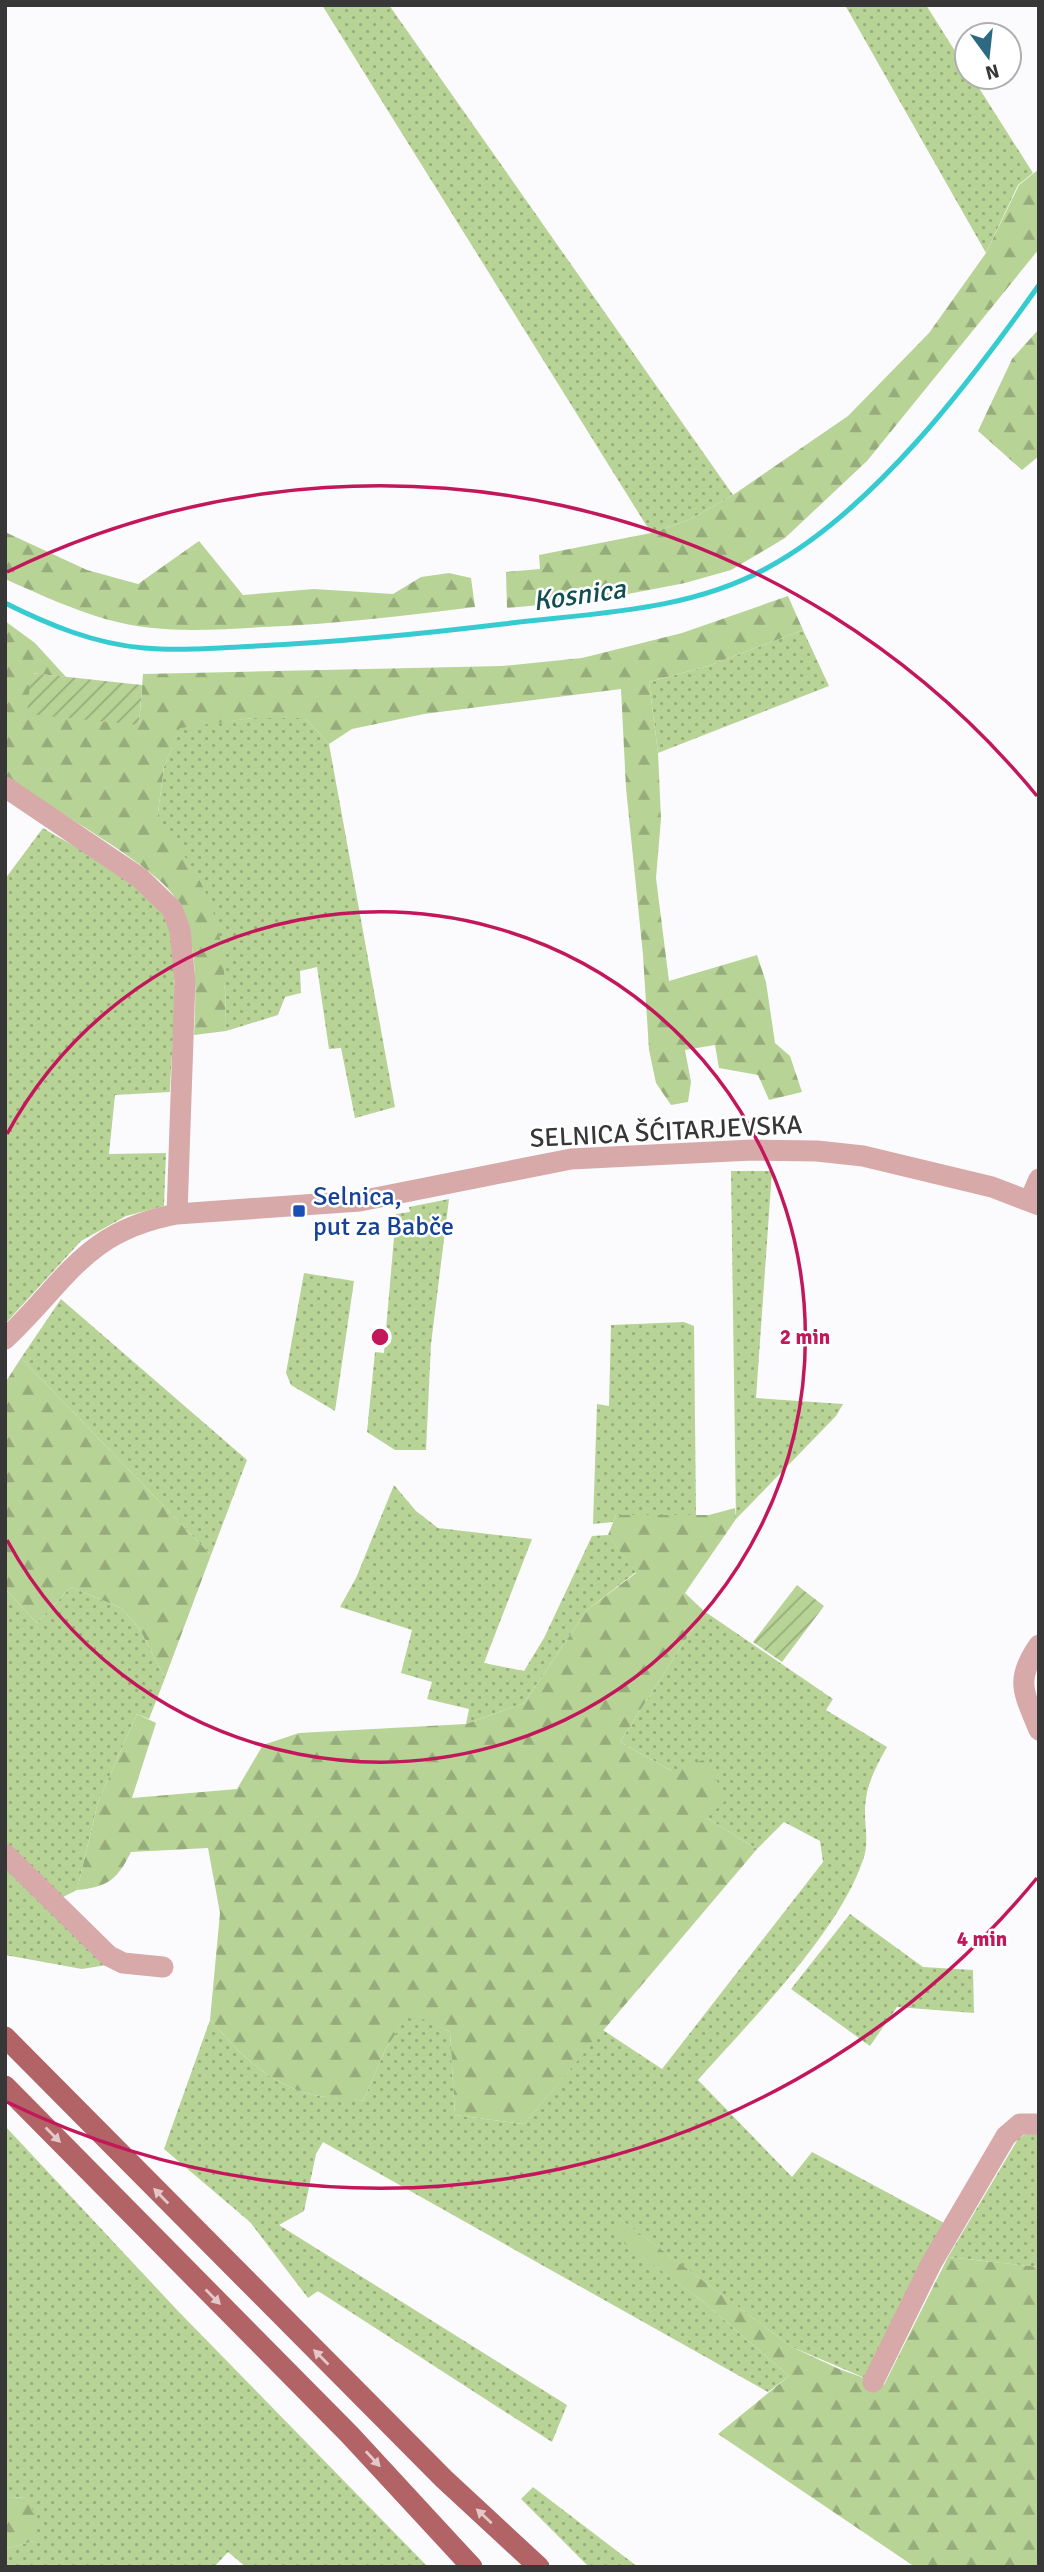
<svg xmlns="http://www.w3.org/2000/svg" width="1044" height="2572" font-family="Signika,sans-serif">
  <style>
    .grass { fill: url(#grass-dots) }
    .forest { fill: url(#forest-firs) }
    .garden { fill: url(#garden-furrows) }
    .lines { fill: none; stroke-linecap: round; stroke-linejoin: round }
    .stream { stroke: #36cbd1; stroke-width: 5 }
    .minor { stroke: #d7a9a9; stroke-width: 21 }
    .major { stroke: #b16365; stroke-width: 21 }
    .oneway { fill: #e4c8c9 }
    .ring { fill: none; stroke: #c2185b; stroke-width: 3.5 }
    .transit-dot { fill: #1a4fb4; stroke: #fff; stroke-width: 2.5 }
    .labels { text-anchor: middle; stroke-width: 5; stroke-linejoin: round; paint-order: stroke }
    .street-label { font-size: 26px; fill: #373738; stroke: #fff }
    .transit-label { font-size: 26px; fill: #164399; stroke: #fff; text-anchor: start }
    .water-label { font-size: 28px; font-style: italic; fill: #104f51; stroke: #fff }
    .centre { fill: #c2185b; stroke: #fff; stroke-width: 3.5 }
    .ring-label { font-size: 21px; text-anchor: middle; font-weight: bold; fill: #c2185b; stroke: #fff; stroke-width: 5; stroke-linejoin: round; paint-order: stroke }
  </style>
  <defs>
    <pattern id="grass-dots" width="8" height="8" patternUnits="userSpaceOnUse" patternTransform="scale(1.75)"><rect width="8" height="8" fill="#b8d396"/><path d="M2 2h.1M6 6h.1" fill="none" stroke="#96ac7b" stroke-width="1.8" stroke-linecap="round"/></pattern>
    <pattern id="forest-firs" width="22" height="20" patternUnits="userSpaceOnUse" patternTransform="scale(1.75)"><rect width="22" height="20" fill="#b8d396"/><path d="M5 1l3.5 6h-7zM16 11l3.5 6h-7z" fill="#96ac7b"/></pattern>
    <pattern id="garden-furrows" width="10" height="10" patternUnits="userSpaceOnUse" patternTransform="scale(1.75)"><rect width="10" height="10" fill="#b8d396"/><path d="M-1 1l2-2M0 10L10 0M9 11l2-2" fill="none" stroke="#96ac7b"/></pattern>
  </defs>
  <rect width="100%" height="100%" fill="#fbfbfe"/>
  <path class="grass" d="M322 5H389L733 495 689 520 651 533Z
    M845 5H926L967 70V77H972L1033 173 1018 185 986 253Z
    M803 630 829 686 658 753 649 682 708 666Z
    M253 718H305L329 744 395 1107 355 1118 341 1048 329 1049 317 967 300 971 301 993 285 997 278 1015 226 1031 225 987 157 820 164 767 180 727Z
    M43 828C82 852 133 873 162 911 184 940 171 1053 170 1092L115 1095 109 1154 166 1153 164 1206 126 1216 81 1241 5 1324V879Z
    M731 1171H772L756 1398 843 1404 836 1416 736 1519Z
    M449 1199 431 1344 426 1450H395L367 1432 375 1352 384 1353 396 1214 410 1212 409 1207Z
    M304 1273 354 1281 335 1411 291 1385 286 1373Z
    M61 1299 247 1460 211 1555 21 1358Z
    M684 1322 694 1326 696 1515H616L613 1522 593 1524 597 1404 609 1406 611 1325Z
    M394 1485 416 1511 438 1528 532 1539 484 1663 524 1671 544 1638 592 1536 608 1535 636 1572 587 1610 524 1703 466 1724 469 1709 427 1699 432 1682 401 1673 412 1630 340 1607 356 1578Z
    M71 1587 121 1608 139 1628 165 1678 149 1719 137 1714 98 1802 77 1890 63 1897 5 1842V1589L37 1623Z
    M704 1611 833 1699 826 1710 887 1747C875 1768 865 1787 865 1812 865 1828 869 1844 863 1860 838 1934 750 2021 698 2080L792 2177 812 2152 946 2224 865 2378 792 2347 620 2219 618 2238 701 2300 789 2376 768 2392 323 2142 316 2154 304 2211 279 2225 567 2405 552 2442 318 2291 308 2298 250 2222 164 2149 210 2020C242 2055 266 2083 314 2095 330 2099 347 2096 363 2101L385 2050 409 2012 450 2032 455 2115 524 2124 603 2030 662 2069 823 1862 820 1841 784 1822 757 1849 707 1818 672 1771 620 1742Z
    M5 1866 107 1965 82 1969 5 1955Z
    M850 1914 923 1967 973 1970 974 2013 897 2007 870 2046 791 1989Z
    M5 2126 178 2311 428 2567H246L228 2552 214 2567H5V2549L34 2541 27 2498 5 2497Z
    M1030 2131H1039V2267L948 2257 1018 2139Z
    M533 2487 638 2567H589L521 2499Z"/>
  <path class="forest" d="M1039 169V249L867 461 785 538 731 570 685 583 602 599 507 608 506 572 540 569 539 555 651 533 689 520 733 495 848 416 929 333 986 253 1019 185Z
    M1039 329V456L1022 470 978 431 1012 359Z
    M5 532 87 570 138 584 199 541 243 595 314 589 393 594 421 577 449 573 471 578 475 607C404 616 334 624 263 627 212 630 159 634 109 620 73 610 39 594 5 579Z
    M788 596 803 630 708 666 649 682 658 753 661 819 656 878 669 981 757 955 766 982 775 1043 790 1056 802 1092 769 1100 758 1075 719 1068 715 1045 685 1050 691 1082 688 1102 671 1105 656 1083 649 1050 643 955 626 788 621 689 424 714 352 729 329 744 305 718H253L180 728 164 767 157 820C221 897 225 933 226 1031L194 1035C196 990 199 940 176 899 157 866 43 803 5 779V621L35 643 66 677 31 673 139 725 143 674 502 666 582 658 682 633Z
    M21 1358 211 1555 165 1678 139 1628 121 1608 71 1587 37 1623 5 1589V1383Z
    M735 1508 736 1519 685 1593 704 1611 620 1742 672 1771 703 1760 728 1798 707 1818 757 1849 524 2124 455 2115 450 2032 409 2013 385 2050 363 2101C347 2097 330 2099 314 2095 266 2083 242 2055 210 2020L220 1913 208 1848 131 1852C117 1880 108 1887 77 1890L98 1802 137 1714 156 1723 132 1798 237 1789 263 1745 299 1733 466 1724 524 1703 587 1610 636 1573 608 1535 616 1515H709Z
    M619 2218 792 2347 839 2369 884 2385 948 2257 1039 2267V2567H915L718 2434 789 2376 701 2300 617 2238Z
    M5 2497 27 2498 37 2519 34 2541 5 2549Z"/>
  <path class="garden" d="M31 673 142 685 139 725 27 714Z
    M797 1585 824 1606 782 1662 753 1642Z"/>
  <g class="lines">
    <path class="stream" d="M5 603C49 625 95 644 144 648 181 651 220 648 256 646 339 642 421 634 503 624 591 613 688 612 767 568 873 511 970 382 1039 285"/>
    <path class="minor" d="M5 787 140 878 172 909 180 930 185 981 177 1214
      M1030 1200 1039 1179
      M5 1339C67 1281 84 1231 177 1214L360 1201 571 1159 752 1150 817 1151 863 1156 992 1187 1039 1205
      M1039 1645C1014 1681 1024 1692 1039 1730
      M5 1854 109 1956 123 1963 163 1967
      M873 2382 931 2264 1006 2136 1020 2124H1039"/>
    <path class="major" d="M5 2037 444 2479 539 2567
      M5 2086 350 2435 472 2567"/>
  </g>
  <defs><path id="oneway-solid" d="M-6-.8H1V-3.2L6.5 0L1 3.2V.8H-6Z" transform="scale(1.75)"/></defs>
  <g class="oneway">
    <use href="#oneway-solid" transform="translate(53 2135) rotate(45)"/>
    <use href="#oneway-solid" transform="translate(161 2196) rotate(-134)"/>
    <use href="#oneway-solid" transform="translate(213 2297) rotate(45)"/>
    <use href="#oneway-solid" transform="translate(321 2357) rotate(-135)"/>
    <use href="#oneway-solid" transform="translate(373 2459) rotate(47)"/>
    <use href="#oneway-solid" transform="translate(484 2516) rotate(-137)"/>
  </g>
  <g class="ring">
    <path d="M7 1134A425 425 0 1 1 7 1540"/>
    <path d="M1037 1878A851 851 0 0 1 7 2102M7 572A851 851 0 0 1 1037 796"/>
  </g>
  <rect class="transit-dot" x="292" y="1204" width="14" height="14" rx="3.5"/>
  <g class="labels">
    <g class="street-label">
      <text transform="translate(666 1131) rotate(-3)" y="9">SELNICA ŠĆITARJEVSKA</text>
    </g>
    <g class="transit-label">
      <text x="313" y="1205">Selnica,<tspan x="313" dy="30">put za Babče</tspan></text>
    </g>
    <g class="water-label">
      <text transform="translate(579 594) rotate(-8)" y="10">Kosnica</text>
    </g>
  </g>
  <circle cx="380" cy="1337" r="10" class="centre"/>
  <g class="ring-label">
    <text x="805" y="1344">2 min</text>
    <text x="982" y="1946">4 min</text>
  </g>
  <rect width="1044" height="2572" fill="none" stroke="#373738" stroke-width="14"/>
  <g transform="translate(988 56) rotate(165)"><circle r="33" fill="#ffffff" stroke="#afafaf" stroke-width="2"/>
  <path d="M0-5L12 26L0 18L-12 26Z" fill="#2d6a81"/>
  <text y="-10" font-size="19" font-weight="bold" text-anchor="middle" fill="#373738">N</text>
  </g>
</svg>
